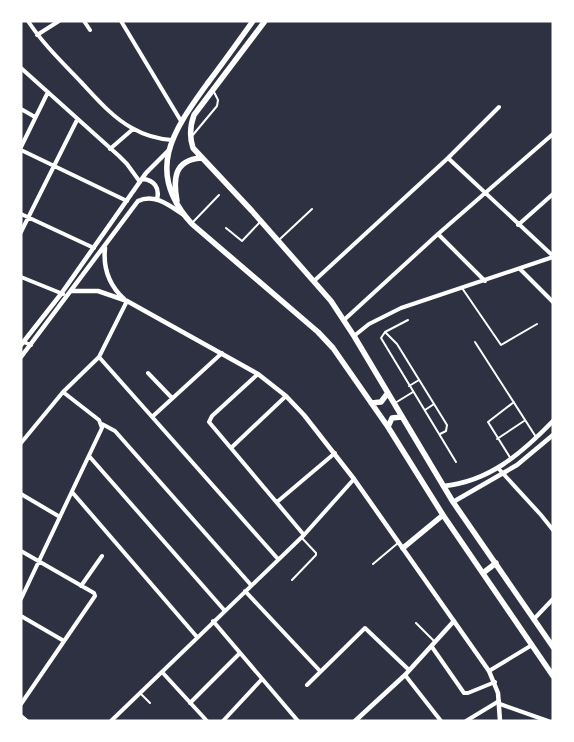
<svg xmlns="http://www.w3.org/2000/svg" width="574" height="742" font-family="Quicksand,sans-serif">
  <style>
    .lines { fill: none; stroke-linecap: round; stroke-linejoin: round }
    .service { stroke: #fff; stroke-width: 2 }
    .minor { stroke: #fff; stroke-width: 4 }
    .tertiary { stroke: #fff; stroke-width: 4.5 }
    .primary { stroke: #fff; stroke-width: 5.5 }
  </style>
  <rect width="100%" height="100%" fill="#2d3142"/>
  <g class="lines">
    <path class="service" d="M192 136 217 106 218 100 214 92
      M193 222 219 195
      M226 228 242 241 261 221
      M280 239 312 209
      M462 288 501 345 537 324
      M408 320 385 332 381 338 456 462
      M385 332 397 344 447 425 446 431 440 434
      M475 342 536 437
      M409 386 419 380
      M395 403 413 392
      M425 410 434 404
      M497 439 524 421
      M511 459 488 422 514 402
      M373 564 398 543
      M292 580 316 555V553L301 537
      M416 623 434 641
      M140 693 150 703"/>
    <path class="minor" d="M28 21C43 44 62 62 81 82 96 98 112 117 132 128 144 135 158 139 172 140
      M84 21 90 30
      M121 21 181 121
      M37 35 59 21
      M21 68 119 156 127 164 140 182
      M21 109 35 117
      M21 147 48 92
      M110 149 133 129
      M21 150 127 201
      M448 158 553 256
      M21 214 94 248
      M518 225 553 194
      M21 232 77 120
      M438 234 485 281
      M520 269 553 302
      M21 277 63 294
      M314 281 448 158 499 107
      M344 320 438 234 553 134
      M354 336 369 324 401 308 553 257
      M21 341 31 345
      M99 357 278 559
      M148 373 172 398
      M258 374 212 416 209 422 304 535
      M152 417 222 353
      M102 424 115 431 251 585
      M21 443 63 392 99 357 127 301
      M231 448 286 396
      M89 456 225 611
      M498 468 541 515 553 530
      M72 492 197 637
      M21 494 60 517
      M277 502 335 453
      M21 551 94 593 95 596 21 704
      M81 586 102 556
      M245 591 320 671
      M21 599 102 428 99 420 63 392
      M21 616 64 641
      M534 619 553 599
      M213 621 298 721
      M432 647 464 693H468L495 682
      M489 671 532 645
      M162 672 207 721
      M405 675 441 721
      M307 685 365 628 409 670
      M190 703 240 653
      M500 704 548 721
      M21 716 27 721
      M111 721 304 535 354 479
      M223 721 262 679
      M466 721 499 701"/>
    <path class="tertiary" d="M143 179C154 180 160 188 157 199
      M105 248C103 267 109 285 124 299
      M72 291H98L127 301 258 374 286 396 304 415 354 479 489 671 498 693 500 721
      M21 345 61 294 146 173 168 151
      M21 357 138 201C155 193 170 206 184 215
      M443 486C489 482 522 453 553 421
      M453 502 517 465 553 435
      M355 721 405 675 454 621"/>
    <path class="primary" d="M253 21C238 42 223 63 207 84 173 131 144 172 192 224L318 332 333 348 388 427 443 515 553 676
      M265 21 194 115C190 126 189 136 193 148L252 211 331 301 354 336 453 502 553 647
      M177 201C173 179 174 160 201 158
      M371 403 381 402 387 394
      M388 427 392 418 401 417
      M403 548 443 515
      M483 573 496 563"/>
  </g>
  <rect width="574" height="742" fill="none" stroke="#ffffff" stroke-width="45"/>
</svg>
